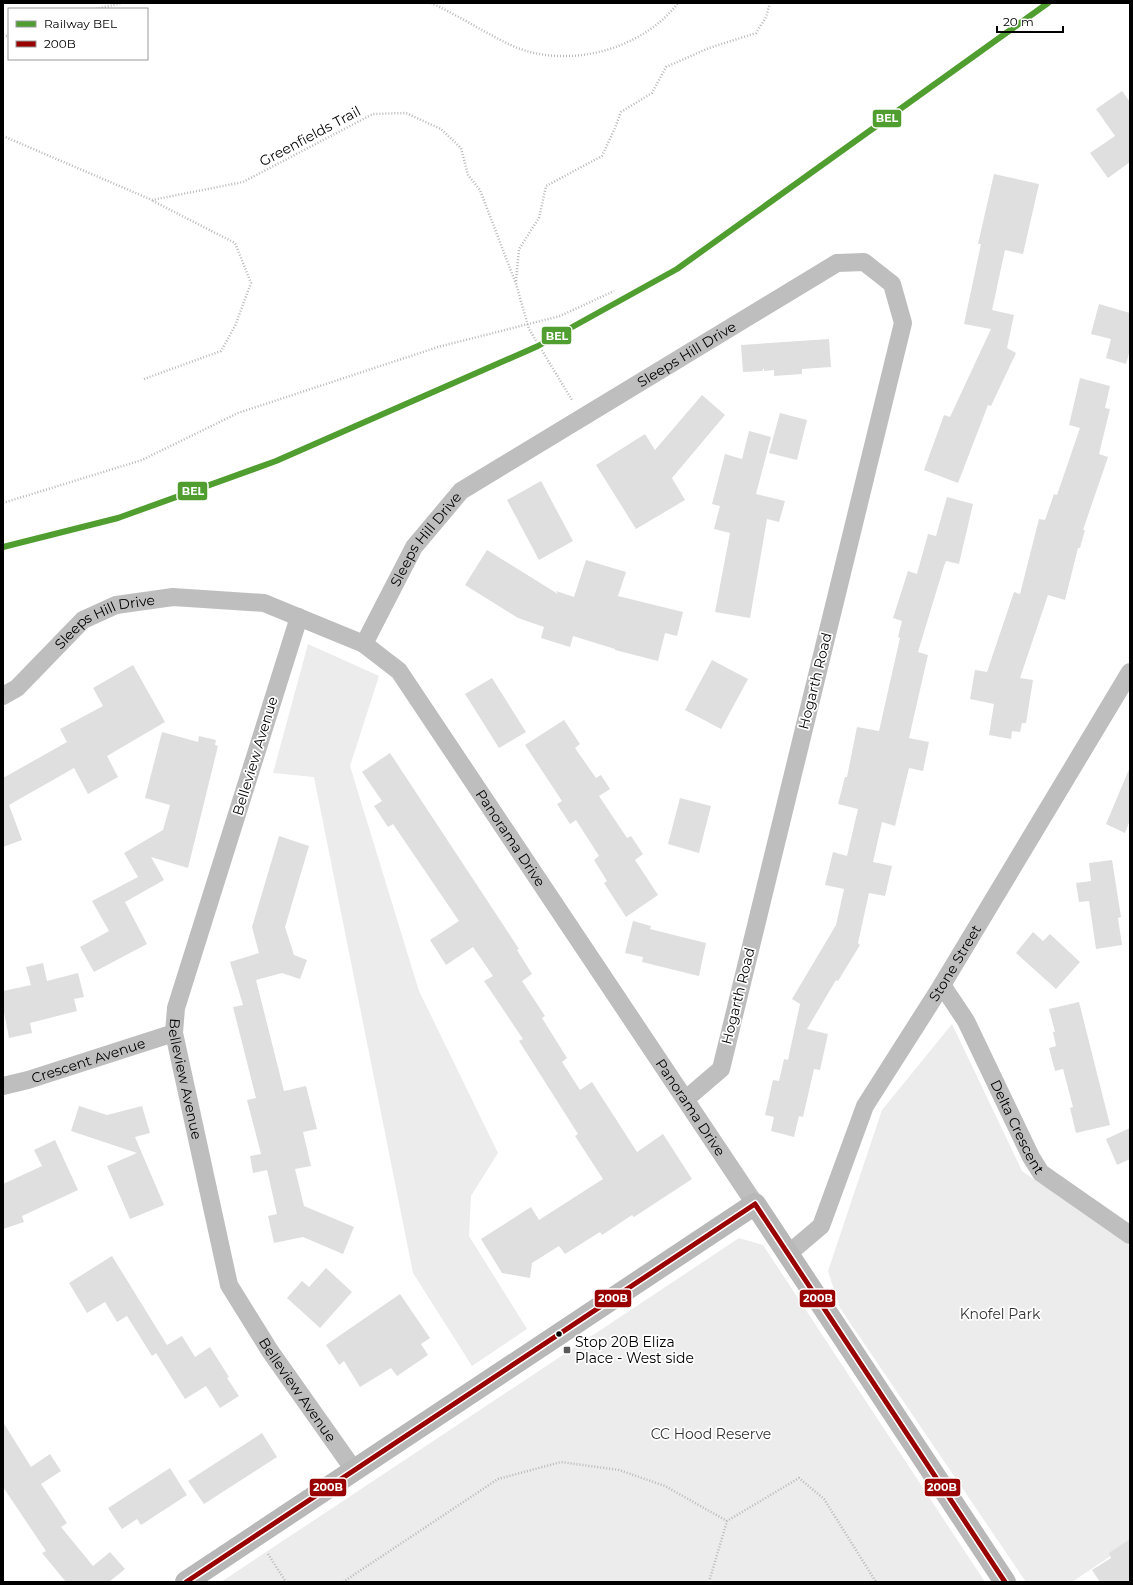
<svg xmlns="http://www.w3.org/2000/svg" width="1133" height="1585" font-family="Montserrat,sans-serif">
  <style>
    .green { fill: #ececec }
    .building { fill: #dfdfdf }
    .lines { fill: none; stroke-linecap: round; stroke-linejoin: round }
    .path { stroke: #b9b9b9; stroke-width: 2.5; stroke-dasharray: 1 2; stroke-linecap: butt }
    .street { stroke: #bebebe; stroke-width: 18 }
    .secondary { stroke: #b8b8b8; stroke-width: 22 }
    .bus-1-casing { stroke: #fff; stroke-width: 8 }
    .bus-1 { stroke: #900; stroke-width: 5 }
    .rail-1-casing { stroke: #fff; stroke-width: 9 }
    .rail-1 { stroke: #509e2f; stroke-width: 6 }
    .bus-dot { fill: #000; stroke: #fff; stroke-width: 1.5 }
    .poi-dot { fill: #595959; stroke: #fff; stroke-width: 1.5 }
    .labels { text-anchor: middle; stroke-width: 3.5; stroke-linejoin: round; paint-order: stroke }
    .street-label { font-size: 14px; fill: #000; stroke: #fff }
    .park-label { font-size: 14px; fill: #333; stroke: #fff }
    .poi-label { font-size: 14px; fill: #000; stroke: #fff; text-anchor: start }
    .line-badge { stroke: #fff; stroke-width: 1.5 }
    .badge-label { font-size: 11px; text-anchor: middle; font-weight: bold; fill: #fff }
  </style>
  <rect width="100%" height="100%" fill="#fff"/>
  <path class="green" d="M308 644 379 676 350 766 419 991 498 1153 471 1196 469 1236 527 1329 472 1366 413 1273 314 777 273 773Z
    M952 1024 1022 1171 1130 1246V1543L1072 1582H1026L840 1308 828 1271 882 1110Z
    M739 1238 763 1245 985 1582H221Z"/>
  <path class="building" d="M1122 91 1130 102V162L1108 178 1090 153 1115 136 1096 109Z
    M994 174 1039 184 1023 254 1005 250 992 310 1014 315 1007 348 1016 353 991 406 988 405 958 483 924 470 944 415 950 417 991 329 964 324 981 244H978Z
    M1099 304 1130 313V350L1126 364 1106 358 1111 339 1091 334Z
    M829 339 831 367 802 369V374L774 376V370L764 371V368L762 371 743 372 741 345Z
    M1080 378 1110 386 1105 408 1110 409 1099 454 1108 457 1083 530H1085L1080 548H1078L1065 600 1048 595 1020 678 1033 680 1026 723H1022L1020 732 1012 731 1011 739 989 735 994 704 970 699 975 670 987 672 1014 592 1020 594 1039 519 1045 520 1054 494 1057 495 1080 428 1069 425Z
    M702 395 725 415 672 478 685 500 636 529 596 465 645 434 655 450Z
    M780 413 807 420 797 460 769 453Z
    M749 431 771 437 756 494 785 501 779 522 767 519 750 618 715 612 730 533 714 529 720 506 712 504 725 454 742 459Z
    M541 481 573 541 539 560 507 500Z
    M947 497 973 504 959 564 946 561 944 566 918 652 928 655 909 738 929 742 923 771 909 768 895 826 882 822 873 862 892 866 885 896 869 893 858 943 860 945 838 981 836 980 807 1029 828 1034 820 1070 814 1069 803 1117 799 1116 794 1137 771 1131 774 1117 765 1115 773 1080 779 1081 784 1059 788 1060 800 1004 792 999 836 925 844 889 825 885 833 852 847 856 858 809 838 804 845 777H847L857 727 879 731 900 638 898 637 902 621 893 618 908 571 917 574 928 534 936 536Z
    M487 550 558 594 556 591 574 597 586 560 626 572 618 596 683 612 677 636 665 633 658 661 615 650V649L573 636 570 647 541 638 544 627 518 618 465 585Z
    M712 660 748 679 721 729 685 710Z
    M133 665 165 722 107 756 118 777 88 794 74 768 9 805 22 840 3 847V778L67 742 60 729 103 706 93 688Z
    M492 678 526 732 499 748 465 694Z
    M564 720 580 744 575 748 596 778 601 775 610 789 599 796 627 838 631 836 643 854 635 860 658 895 626 917 604 883 607 881 594 860 599 856 576 820 570 824 557 804 562 801 525 745Z
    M162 732 198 742 199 736 216 740 215 745 218 746 188 868 151 857 164 880 125 902 147 944 94 972 80 947 109 931 92 901 138 877 124 853 163 830 170 805 145 798Z
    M390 753 519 949 517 950 532 974 522 981 545 1016 542 1018 567 1058 562 1062 580 1090 592 1082 637 1152 663 1134 692 1179 634 1217 632 1215 602 1235 600 1232 565 1254 559 1246 532 1263 530 1278 502 1273 481 1239 531 1207 539 1220 603 1179 575 1136 578 1134 519 1041 523 1039 484 981 493 976 473 947 446 965 430 940 459 921 393 824 388 827 374 806 382 801 362 772Z
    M1130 767V820L1125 833 1106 824Z
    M680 798 711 806 699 853 668 844Z
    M279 836 309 846 285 927 294 955 307 960 300 979 282 973 256 980 284 1091 306 1086 317 1129 303 1132 311 1166 295 1169 304 1206 354 1227 343 1254 303 1237 274 1243 268 1216 277 1214 267 1170 253 1173 250 1156 261 1154 247 1100 256 1098 233 1007 243 1005 230 962 259 953 252 927Z
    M1112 860 1121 917 1118 918 1122 945 1096 949 1089 901 1079 902 1076 883 1091 881 1089 863Z
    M633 921 651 926 650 929 706 943 699 976 642 962 643 957 625 953Z
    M1033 932 1043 941 1050 934 1080 962 1056 989 1016 953Z
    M43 963 47 981 78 973 84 997 74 999 77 1011 30 1023 32 1033 9 1038 3 1007V991L31 985 26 967Z
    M1079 1002 1110 1125 1076 1133 1070 1108 1073 1107 1063 1069 1055 1071 1049 1048 1056 1046 1053 1032H1055L1049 1009Z
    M79 1106 107 1115 142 1106 150 1133 135 1137 164 1205 130 1219 107 1166 137 1153 71 1131Z
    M1130 1128V1159L1117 1165 1106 1139Z
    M55 1140 78 1190 22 1216 24 1222 3 1229V1184L42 1166 34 1150Z
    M112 1256 167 1345 182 1336 195 1357 210 1347 229 1377 227 1378 239 1396 220 1408 206 1386 185 1399 156 1353 152 1356 127 1316 117 1322 105 1302 87 1313 69 1283Z
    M326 1268 352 1292 320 1328 287 1298 302 1281 309 1287Z
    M400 1294 430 1338 421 1344 428 1355 397 1376 391 1368 360 1387 344 1361 339 1365 326 1345Z
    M3 1422 31 1467 50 1454 61 1471 41 1484 67 1523 61 1527 93 1566 110 1552 125 1569 109 1582H66L42 1553 46 1551 3 1487Z
    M262 1433 277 1457 204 1504 188 1481Z
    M170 1468 187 1495 141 1525 137 1519 122 1529 108 1508Z
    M1130 1539V1582H1100L1092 1570 1111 1558 1109 1553Z"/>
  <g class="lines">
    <path class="path" d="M431 3C460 16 486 34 515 47 569 69 642 50 678 3
      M96 9 122 3
      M3 37 9 35
      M3 136 152 200 243 182 373 114 406 113 441 129 461 148 468 175 480 190 516 284 529 329 572 400
      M516 281 519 249 539 218 546 186 602 156 615 128 621 112 652 93 666 67 709 48 756 33 766 17 770 3
      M144 379 221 351 235 326 251 283 235 243 153 201
      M3 503 142 460 238 413 438 347 560 316 614 291
      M268 1554 286 1582
      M343 1582 498 1479 561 1462 619 1470 665 1486 727 1521
      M709 1582 727 1521 799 1478 824 1499 876 1582"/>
    <g class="street">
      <path id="s1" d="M299 617 176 1008 174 1033 229 1285 270 1351 354 1470"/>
      <path id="s2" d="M364 644 399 671 755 1204"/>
      <path id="s3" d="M3 696 17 688 83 620 116 605 173 597 264 603 364 644 414 547 461 491 837 263 864 262 892 284 903 323 721 1069 686 1099"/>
      <path id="s4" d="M942 985 966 1021 1031 1157 1041 1173 1130 1235"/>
      <path id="s5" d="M3 1086 28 1080 174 1033"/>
      <path id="s6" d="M788 1254 821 1226 865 1106 942 985 1130 672"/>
    </g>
    <path class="secondary" d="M186 1582 755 1204 1005 1582"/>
    <defs>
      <path id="bus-1" d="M755 1204 1005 1582
        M186 1582 755 1204"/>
    </defs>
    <use href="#bus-1" class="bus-1-casing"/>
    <use href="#bus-1" class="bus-1"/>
    <defs>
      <path id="rail-1" d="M3 547 118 518 276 461 538 346 677 269 1048 3"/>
    </defs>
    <use href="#rail-1" class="rail-1-casing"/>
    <use href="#rail-1" class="rail-1"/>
  </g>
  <circle class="bus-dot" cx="559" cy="1334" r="3.5"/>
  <rect class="poi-dot" x="563" y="1346" width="8" height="8" rx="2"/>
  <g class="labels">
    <g class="street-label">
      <text transform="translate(310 136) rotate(-28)" y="5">Greenfields Trail</text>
      <text dy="5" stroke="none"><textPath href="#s3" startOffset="850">Sleeps Hill Drive</textPath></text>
      <text dy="5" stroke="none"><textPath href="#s3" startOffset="526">Sleeps Hill Drive</textPath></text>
      <text dy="5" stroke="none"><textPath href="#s3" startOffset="130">Sleeps Hill Drive</textPath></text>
      <text transform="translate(815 681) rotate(-76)" y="5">Hogarth Road</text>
      <text transform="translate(255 756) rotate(-73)" y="5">Belleview Avenue</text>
      <text dy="5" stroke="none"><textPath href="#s2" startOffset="245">Panorama Drive</textPath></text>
      <text dy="5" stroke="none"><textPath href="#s6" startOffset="340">Stone Street</textPath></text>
      <text transform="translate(738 996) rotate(-76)" y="5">Hogarth Road</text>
      <text dy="5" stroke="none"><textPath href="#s5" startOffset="89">Crescent Avenue</textPath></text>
      <text dy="5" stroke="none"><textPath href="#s1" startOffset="482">Belleview Avenue</textPath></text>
      <text dy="5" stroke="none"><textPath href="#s2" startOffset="569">Panorama Drive</textPath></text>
      <text dy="5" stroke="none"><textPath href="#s4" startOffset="161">Delta Crescent</textPath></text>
      <text dy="5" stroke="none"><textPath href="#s1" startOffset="818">Belleview Avenue</textPath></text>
    </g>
    <g class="park-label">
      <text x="1000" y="1319">Knofel Park</text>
      <text x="711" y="1439">CC Hood Reserve</text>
    </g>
    <g class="poi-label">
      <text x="575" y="1347">Stop 20B Eliza<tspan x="575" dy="16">Place - West side</tspan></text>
    </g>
  </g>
  <g class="line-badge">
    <rect x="872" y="109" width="30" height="19" rx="4" fill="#509e2f"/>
    <rect x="541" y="326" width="31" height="19" rx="4" fill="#509e2f"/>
    <rect x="177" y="481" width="31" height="20" rx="4" fill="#509e2f"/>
    <rect x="594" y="1289" width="38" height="19" rx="4" fill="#900"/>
    <rect x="799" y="1289" width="37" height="19" rx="4" fill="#900"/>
    <rect x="309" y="1478" width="38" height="19" rx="4" fill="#900"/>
    <rect x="924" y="1478" width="37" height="19" rx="4" fill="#900"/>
  </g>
  <g class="badge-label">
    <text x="887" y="122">BEL</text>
    <text x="557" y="340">BEL</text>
    <text x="193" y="495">BEL</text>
    <text x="613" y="1302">200B</text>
    <text x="818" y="1302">200B</text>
    <text x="328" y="1491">200B</text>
    <text x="942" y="1491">200B</text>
  </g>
  <rect width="1133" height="1585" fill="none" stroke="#000000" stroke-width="8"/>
  <rect x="8" y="8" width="140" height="52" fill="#ffffff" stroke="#999999"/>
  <rect x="16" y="21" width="20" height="6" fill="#509e2f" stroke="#999999"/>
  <text x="44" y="28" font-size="12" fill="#000000">Railway BEL</text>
  <rect x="16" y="41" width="20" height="6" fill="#990000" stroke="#999999"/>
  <text x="44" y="48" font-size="12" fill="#000000">200B</text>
  <path d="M997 26v6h66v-6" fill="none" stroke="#000000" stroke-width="2"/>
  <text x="1003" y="26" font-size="12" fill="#000000" stroke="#ffffff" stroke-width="3" paint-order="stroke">20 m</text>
</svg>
